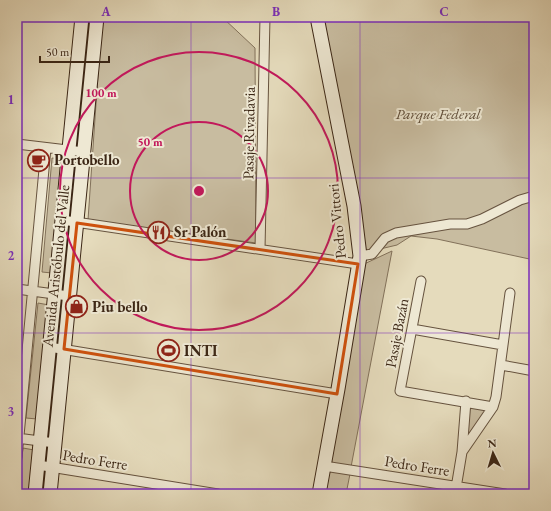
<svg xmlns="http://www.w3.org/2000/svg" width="551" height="511" font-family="'EB Garamond',serif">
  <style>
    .green { fill: #c8bca0; stroke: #82715a }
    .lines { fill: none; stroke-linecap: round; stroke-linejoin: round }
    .street-casing { stroke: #66533f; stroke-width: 11 }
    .secondary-casing { stroke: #3b2615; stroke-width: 15 }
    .street { stroke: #eee8d3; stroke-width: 9 }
    .secondary { stroke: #eee8d3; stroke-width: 13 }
    .marked { fill: none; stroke: #ce510d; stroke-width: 3; stroke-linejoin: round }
    .grid { fill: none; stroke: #7b2cbf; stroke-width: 1; stroke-opacity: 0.55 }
    .ring { fill: none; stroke: #c2185b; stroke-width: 2 }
    .labels { text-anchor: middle; stroke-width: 4; stroke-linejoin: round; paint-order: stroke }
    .park-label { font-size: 15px; font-style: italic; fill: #5e4c38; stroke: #eee8d3 }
    .street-label { font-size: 15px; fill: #3b2615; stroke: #eee8d3 }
    .poi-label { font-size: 15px; font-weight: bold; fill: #3b2615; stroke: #eee8d3; text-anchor: start }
    .centre { fill: #c2185b; stroke: #eee8d3; stroke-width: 2 }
    .ring-label { font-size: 12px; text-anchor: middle; font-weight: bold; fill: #c2185b; stroke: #eee8d3; stroke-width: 4; stroke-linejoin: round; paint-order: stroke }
    .neatline { fill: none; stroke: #7b2cbf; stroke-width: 1.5 }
    .grid-label { font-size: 13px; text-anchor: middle; font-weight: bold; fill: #7b2cbf }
  </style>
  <rect width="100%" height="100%" fill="#e5dbbc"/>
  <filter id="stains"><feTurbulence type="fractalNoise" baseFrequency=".005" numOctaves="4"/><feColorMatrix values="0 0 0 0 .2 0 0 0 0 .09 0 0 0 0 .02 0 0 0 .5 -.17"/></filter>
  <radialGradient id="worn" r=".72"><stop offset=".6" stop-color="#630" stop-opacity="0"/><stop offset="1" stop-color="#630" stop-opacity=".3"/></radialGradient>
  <path class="green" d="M102 17 164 18 222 17 255 48 256 243 88 220Z
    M321 17H534V260L437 239 411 236 397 245 363 253Z
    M52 158 61 159 52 273 42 272Z
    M65 226 73 227 68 274 60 273Z
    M392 251 351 467 327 463 362 265Z
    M38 303 49 305 37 419 26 418Z
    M52 362 59 363 54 421 46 420Z
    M466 402 491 407 463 445Z
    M23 448 34 450 29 494H18Z
    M326 470 350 474 346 494H322Z"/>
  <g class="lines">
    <defs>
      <path id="street" d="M17 144 84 152
        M62 220 358 264
        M260 249 265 17
        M360 256 372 254 385 238 396 233 450 224H467L482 219 520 200 534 196
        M421 281 400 391 493 407
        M17 289 69 296
        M412 329 503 345
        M49 347 337 394
        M501 365 534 371
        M17 438 55 443
        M462 452 493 407 496 397 510 293
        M17 457 46 148
        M38 465 218 494
        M324 466 505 494
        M455 494 462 452 466 401"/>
      <path id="secondary" d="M317 17 354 206 360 256 338 389 319 494
        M35 494 82 17
        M50 494 97 17"/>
    </defs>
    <use href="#street" class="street-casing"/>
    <use href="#secondary" class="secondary-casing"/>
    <use href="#street" class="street"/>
    <use href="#secondary" class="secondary"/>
  </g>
  <path class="marked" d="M77 223 358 264 337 394 64 349Z"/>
  <path class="grid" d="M191 17V494M360 17V494M17 178H534M17 333H534"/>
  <g class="ring">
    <circle cx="199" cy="191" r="69"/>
    <circle cx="199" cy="191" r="139"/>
  </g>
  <defs>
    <symbol id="cafe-ring" viewBox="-11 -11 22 22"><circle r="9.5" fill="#eee8d3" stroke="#8f2418" stroke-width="1.5"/><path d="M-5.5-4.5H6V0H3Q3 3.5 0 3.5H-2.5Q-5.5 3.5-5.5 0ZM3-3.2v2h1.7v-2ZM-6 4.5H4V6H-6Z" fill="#8f2418"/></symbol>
    <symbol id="restaurant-ring" viewBox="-11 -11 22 22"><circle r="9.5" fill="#eee8d3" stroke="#8f2418" stroke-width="1.5"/><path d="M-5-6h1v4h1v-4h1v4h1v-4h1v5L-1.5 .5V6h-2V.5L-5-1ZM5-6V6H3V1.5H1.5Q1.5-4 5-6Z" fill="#8f2418"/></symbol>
    <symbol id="shop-ring" viewBox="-11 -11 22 22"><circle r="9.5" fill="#eee8d3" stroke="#8f2418" stroke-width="1.5"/><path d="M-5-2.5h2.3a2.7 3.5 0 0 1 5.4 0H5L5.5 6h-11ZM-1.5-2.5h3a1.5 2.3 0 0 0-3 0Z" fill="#8f2418"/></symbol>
    <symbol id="stadium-ring" viewBox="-11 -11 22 22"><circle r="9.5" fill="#eee8d3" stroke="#8f2418" stroke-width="1.5"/><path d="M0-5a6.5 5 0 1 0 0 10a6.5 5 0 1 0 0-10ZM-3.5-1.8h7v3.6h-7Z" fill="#8f2418"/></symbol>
  </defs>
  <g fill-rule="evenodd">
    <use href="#cafe-ring" x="26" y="148" width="25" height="25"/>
    <use href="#restaurant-ring" x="146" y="220" width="25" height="25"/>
    <use href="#shop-ring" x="64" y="294" width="25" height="25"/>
    <use href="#stadium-ring" x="156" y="338" width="25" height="25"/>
  </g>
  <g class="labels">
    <g class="park-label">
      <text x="438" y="119">Parque Federal</text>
    </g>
    <g class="street-label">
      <text transform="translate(249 133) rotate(-89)" y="5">Pasaje Rivadavia</text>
      <text transform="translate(337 221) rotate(-96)" y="5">Pedro Vittori</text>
      <text transform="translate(56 266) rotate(-84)" y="5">Avenida Aristóbulo del Valle</text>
      <text transform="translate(397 333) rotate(-79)" y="5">Pasaje Bazán</text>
      <text transform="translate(95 460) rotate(9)" y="5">Pedro Ferre</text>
      <text transform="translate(417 466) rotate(9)" y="5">Pedro Ferre</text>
    </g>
    <g class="poi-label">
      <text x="54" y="165">Portobello</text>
      <text x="174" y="237">Sr Palón</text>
      <text x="92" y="312">Piu bello</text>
      <text x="184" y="356">INTI</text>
    </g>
  </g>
  <circle cx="199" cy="191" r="6" class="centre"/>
  <g class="ring-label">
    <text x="101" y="97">100 m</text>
    <text x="150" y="146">50 m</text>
  </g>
  <rect width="551" height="511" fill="none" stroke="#e5dbbc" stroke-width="44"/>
  <g transform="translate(493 453) rotate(355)" stroke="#eee8d3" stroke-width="3" paint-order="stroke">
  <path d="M0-3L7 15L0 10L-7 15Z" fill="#3b2615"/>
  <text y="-6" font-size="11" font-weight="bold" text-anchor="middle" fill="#3b2615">N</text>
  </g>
  <path d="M40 56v6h69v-6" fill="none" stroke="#3b2615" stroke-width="2"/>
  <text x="46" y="56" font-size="12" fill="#3b2615" stroke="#eee8d3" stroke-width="3" paint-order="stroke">50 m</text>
  <rect x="22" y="22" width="507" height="467" class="neatline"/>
  <g class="grid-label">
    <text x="106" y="16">A</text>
    <text x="276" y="16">B</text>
    <text x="444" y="16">C</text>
    <text x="11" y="104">1</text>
    <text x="11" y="260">2</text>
    <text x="11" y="416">3</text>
  </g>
  <rect width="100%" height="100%" filter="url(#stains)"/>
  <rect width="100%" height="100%" fill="url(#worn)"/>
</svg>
